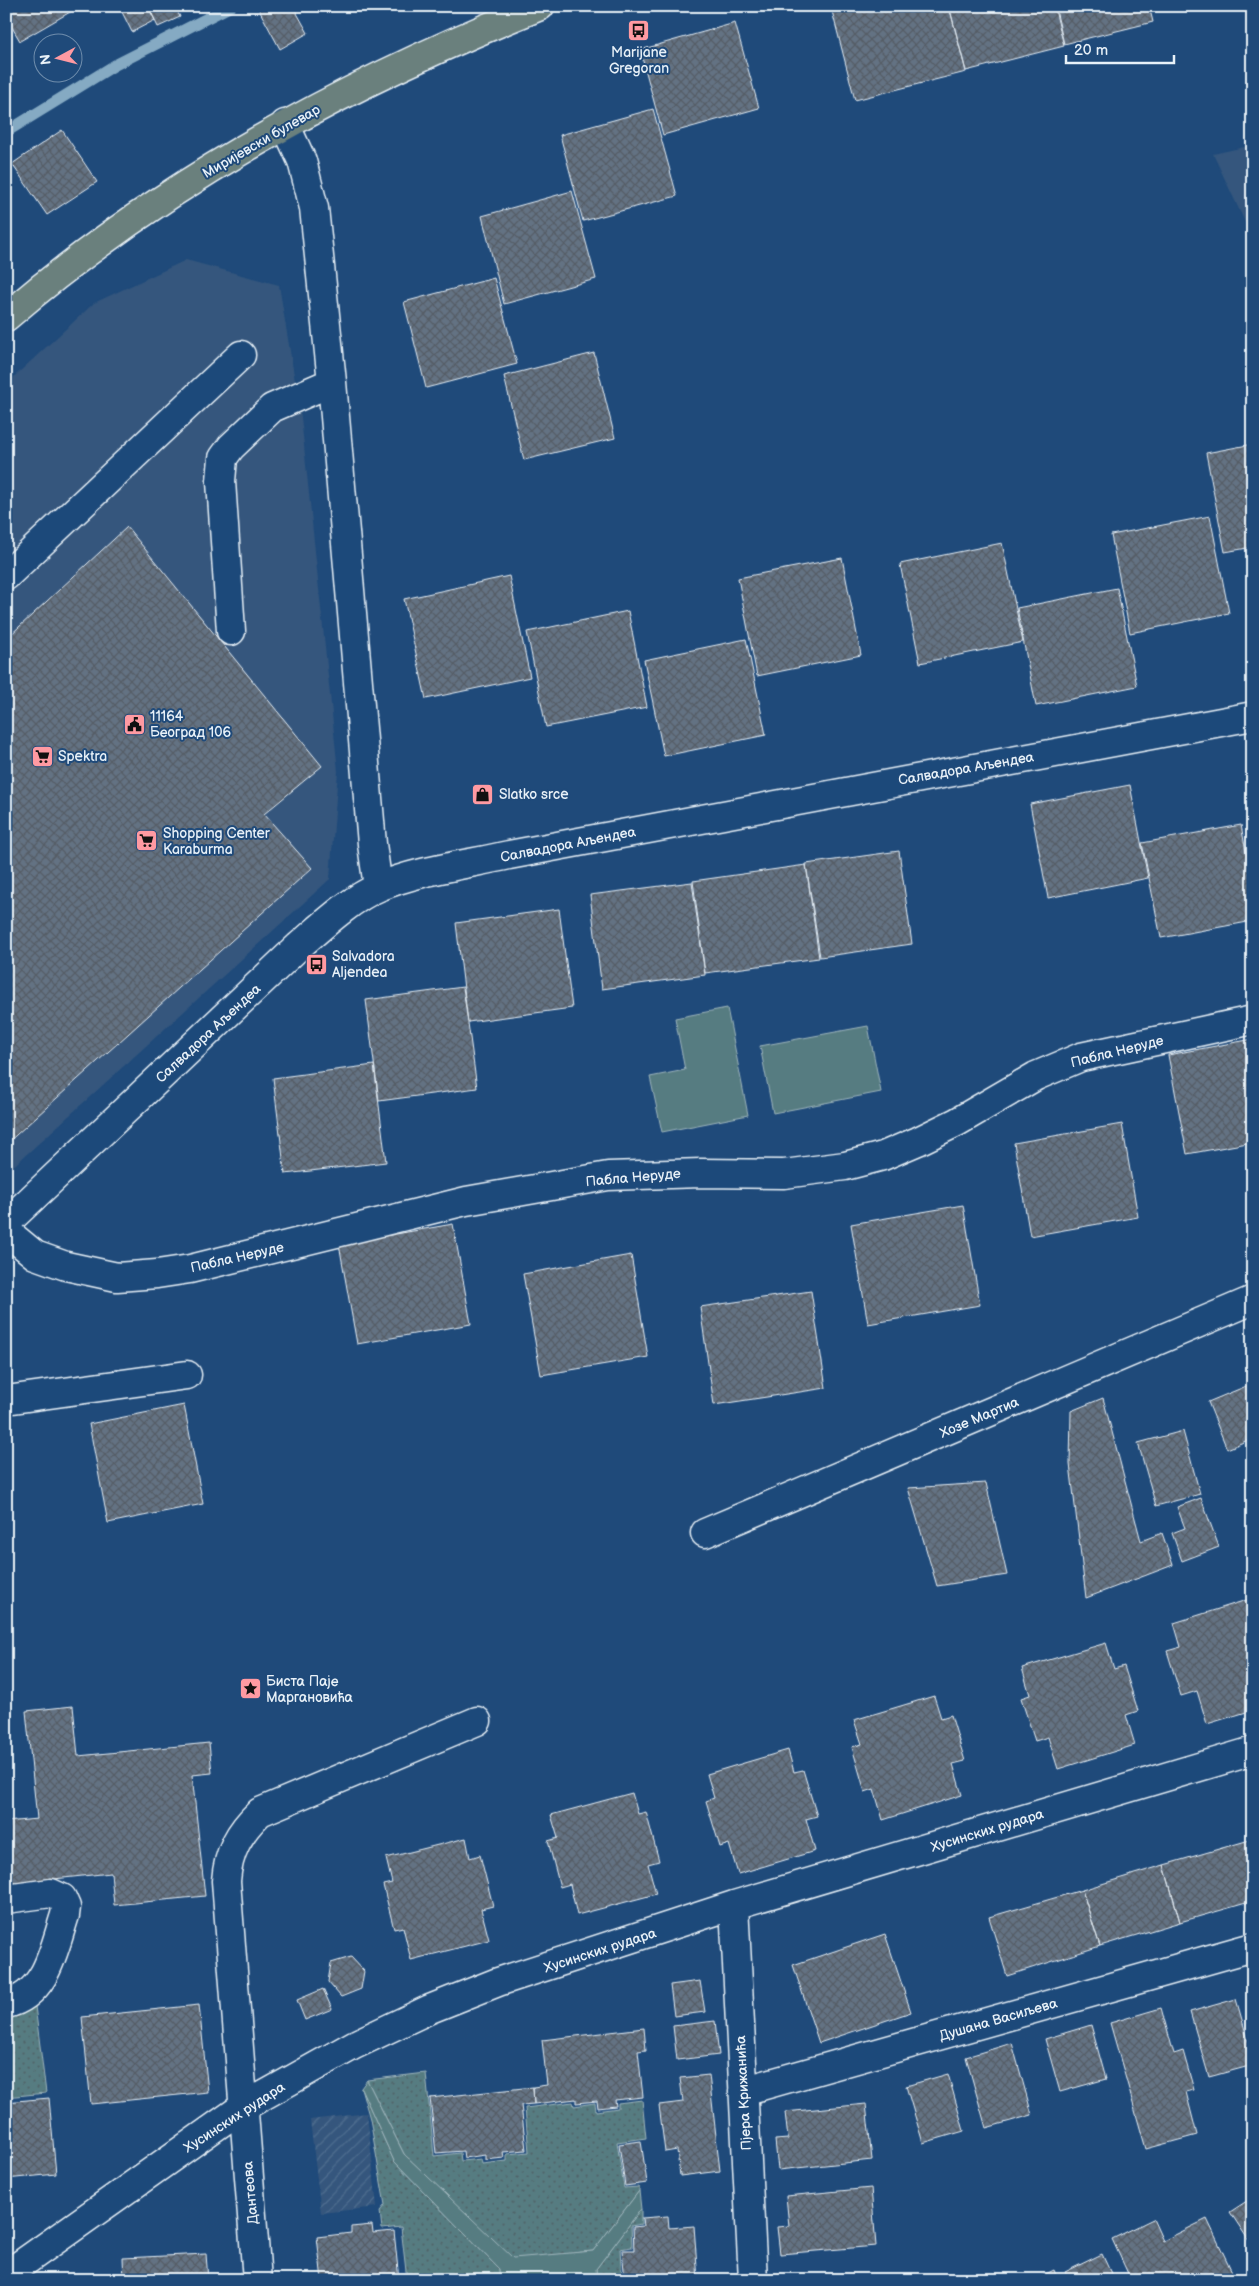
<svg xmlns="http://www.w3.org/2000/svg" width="1259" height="2286" font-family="'Balsamiq Sans',sans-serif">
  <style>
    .built { fill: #34567d }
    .industrial { fill: url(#industrial-furrows) }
    .grass { fill: url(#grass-dots); stroke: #9fb6bc }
    .park { fill: #567b81; stroke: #9fb6bc }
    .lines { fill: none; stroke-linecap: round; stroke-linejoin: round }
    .stream { stroke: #85aac3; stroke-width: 11 }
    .building { fill: url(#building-cross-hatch); stroke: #e8f1f8 }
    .minor-casing { stroke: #e8f1f8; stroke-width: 31 }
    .major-casing { stroke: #e8f1f8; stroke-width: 31 }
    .minor { stroke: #1f4a7a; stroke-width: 28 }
    .major { stroke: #6a807d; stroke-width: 28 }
    .labels { text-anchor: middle; stroke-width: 4; stroke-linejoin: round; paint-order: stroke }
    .poi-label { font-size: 14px; fill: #e8f1f8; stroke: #1f4a7a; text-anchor: start }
    .street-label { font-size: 14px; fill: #e8f1f8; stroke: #1f4a7a }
  </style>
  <defs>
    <pattern id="industrial-furrows" width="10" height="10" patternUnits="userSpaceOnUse" patternTransform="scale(1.25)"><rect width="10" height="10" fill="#34567d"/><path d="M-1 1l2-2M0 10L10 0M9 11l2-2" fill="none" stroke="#516f90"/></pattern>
    <pattern id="grass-dots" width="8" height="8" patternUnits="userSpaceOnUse" patternTransform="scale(1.25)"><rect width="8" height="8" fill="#567b81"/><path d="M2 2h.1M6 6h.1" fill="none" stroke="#4f6468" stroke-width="1.8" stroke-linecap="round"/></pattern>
    <pattern id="building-cross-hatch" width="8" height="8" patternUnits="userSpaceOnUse" patternTransform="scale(1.25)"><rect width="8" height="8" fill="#647283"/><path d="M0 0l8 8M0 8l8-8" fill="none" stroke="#555d66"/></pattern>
  </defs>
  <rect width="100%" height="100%" fill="#1f4a7a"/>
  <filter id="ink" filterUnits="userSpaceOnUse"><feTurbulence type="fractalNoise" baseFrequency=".02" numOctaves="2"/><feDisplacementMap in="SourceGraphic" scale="10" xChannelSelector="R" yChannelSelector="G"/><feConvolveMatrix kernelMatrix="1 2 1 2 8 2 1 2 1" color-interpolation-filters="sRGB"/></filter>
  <g filter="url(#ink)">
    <path class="built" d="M1253 145V239L1213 154Z
      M186 260 279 285 301 417 338 771 330 879 6 1173V384L94 303Z"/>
    <path class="industrial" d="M367 2113 377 2207 321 2213 310 2120Z"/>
    <path class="grass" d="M35 2006 46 2093 6 2097V2007Z
      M426 2073 434 2156 460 2153 461 2161 481 2159 482 2164 507 2161V2154L529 2152 525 2108 573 2102 574 2106 595 2103 596 2111 618 2108V2103L642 2100 646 2138 617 2142 624 2188 639 2187V2191L593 2251 513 2259 404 2154 367 2080Z
      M361 2088 394 2161 499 2269 500 2280H407L401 2227 382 2229 380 2211 385 2205 370 2119Z
      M641 2209V2224L631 2226 632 2247 620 2249 622 2280H597L596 2269Z"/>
    <path class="park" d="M727 1008 748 1115 662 1132 650 1077 685 1070 675 1018Z
      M868 1026 881 1092 773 1113 760 1046Z
      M367 2080 404 2154 513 2258 593 2251 639 2191 641 2209 596 2269 597 2280H500L499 2269 394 2161 361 2088Z"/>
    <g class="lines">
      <path class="stream" d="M6 132 115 65 231 6"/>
    </g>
    <path class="building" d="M6 6H76L77 8 20 41 6 17Z
      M119 6H148L155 20 132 32Z
      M148 6H175L180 17 158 27Z
      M261 6H293L308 33 280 49 258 8Z
      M850 6H949L966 72 855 100 832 11Z
      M949 6H1054L1064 46 966 71Z
      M1055 6H1149L1153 22 1064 44Z
      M735 23 759 108 663 135 640 50Z
      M653 109 677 196 583 221 560 135Z
      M62 130 97 182 47 215 12 164Z
      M572 191 596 279 504 304 482 216Z
      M494 278 517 364 426 388 404 302Z
      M594 353 615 438 524 460 504 376Z
      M1253 444V547L1225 552 1206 453Z
      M1210 516 1229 613 1130 633 1111 535Z
      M127 527 322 766 264 814 312 868 6 1144V639Z
      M1002 543 1023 642 920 663 900 564Z
      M842 558 861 655 757 676 738 578Z
      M509 576 530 677 426 699 404 599Z
      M1117 588 1137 686 1036 706 1017 608Z
      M628 611 647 707 546 727 527 632Z
      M746 639 766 735 664 756 644 660Z
      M1130 785 1148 878 1048 898 1030 804Z
      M1241 825 1253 889V921L1161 938 1142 843Z
      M899 851 912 944 820 957 806 864Z
      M806 865 819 958 705 973 693 881Z
      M692 882 705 975 602 989 590 895Z
      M559 909 572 1008 468 1022 456 923Z
      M463 987 477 1088 379 1101 366 1000Z
      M1253 1039V1142L1187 1154 1168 1055Z
      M374 1065 386 1162 285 1174 273 1078Z
      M1122 1124 1138 1217 1030 1236 1014 1143Z
      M963 1205 980 1305 868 1324 851 1224Z
      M453 1224 471 1324 357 1344 339 1244Z
      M631 1255 648 1357 541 1375 523 1274Z
      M811 1291 826 1388 714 1405 700 1307Z
      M1249 1385 1253 1394V1438L1227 1449 1208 1402Z
      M1103 1398 1141 1541 1162 1533 1173 1565 1086 1598 1070 1464 1071 1411Z
      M184 1405 203 1504 108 1523 89 1424Z
      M1183 1431 1200 1494 1156 1506 1138 1443Z
      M986 1483 1007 1575 937 1586 908 1488Z
      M1201 1498 1219 1547 1182 1561 1172 1533 1185 1528 1177 1507Z
      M1253 1598V1710L1207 1724 1197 1691 1181 1696 1167 1651 1181 1647 1174 1623Z
      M1106 1643 1114 1669 1124 1666 1138 1711 1126 1715 1135 1745 1058 1769 1048 1737 1035 1741 1021 1698 1030 1695 1022 1668Z
      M934 1696 941 1718 951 1715 965 1761 953 1764 962 1795 883 1820 874 1789 865 1792 852 1747 862 1744 854 1720Z
      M73 1706 78 1756 209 1743 212 1773 192 1775 205 1896 114 1905 111 1873 6 1884V1822L37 1819 26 1711Z
      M788 1750 794 1772 803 1770 817 1816 806 1819 815 1851 738 1874 729 1844 720 1847 706 1801 714 1798 707 1774Z
      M632 1793 638 1814 646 1812 659 1861 648 1864 656 1894 577 1915 570 1884 560 1887 548 1841 558 1838 551 1815Z
      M466 1838 470 1858 480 1855 493 1906 481 1909 489 1940 411 1960 403 1927 394 1929 383 1885 392 1883 386 1858Z
      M1253 1839V1901L1180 1922 1164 1865Z
      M1164 1865 1180 1922 1100 1946 1082 1890Z
      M1082 1890 1100 1946 1007 1976 989 1917Z
      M885 1934 911 2012 819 2043 793 1965Z
      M351 1957 364 1971 361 1989 341 1997 328 1982 331 1963Z
      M700 1981 705 2012 674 2016 670 1985Z
      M323 1989 332 2009 305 2020 297 2000Z
      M1236 1999 1253 2058V2065L1209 2077 1190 2012Z
      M199 2005 208 2092 91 2104 82 2017Z
      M1161 2008 1174 2054 1183 2051 1194 2090 1186 2092 1197 2135 1146 2149 1110 2023Z
      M715 2021 719 2055 677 2060 673 2026Z
      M1091 2025 1106 2079 1060 2092 1045 2039Z
      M644 2028 646 2050 638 2051 643 2097 615 2100 616 2106 598 2108 597 2101 576 2103V2099L534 2104 533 2087 547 2085 542 2040Z
      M1012 2043 1032 2115 986 2128 966 2057Z
      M948 2074 964 2131 923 2143 906 2086Z
      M709 2075 720 2171 680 2176 677 2150 665 2152 659 2105 683 2102 680 2078Z
      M533 2087 534 2104 521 2105 526 2150 503 2152 504 2158 485 2160V2155L464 2158 463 2151 436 2153 430 2098Z
      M49 2098 56 2174 6 2179V2102Z
      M866 2104 872 2160 778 2170 775 2140 788 2139 785 2112Z
      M641 2141 647 2183 625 2186 619 2144Z
      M871 2188 876 2246 780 2254 777 2227 789 2226 786 2196Z
      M1253 2197V2247L1230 2212Z
      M668 2216 669 2228 694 2226 698 2280H625L622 2250H634L633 2227 643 2226 642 2218Z
      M1153 2219 1163 2241 1207 2219 1235 2278 1231 2280H1131L1112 2239Z
      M372 2225 373 2233 394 2231 399 2280H322L317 2237 351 2233V2227Z
      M206 2254 208 2280H124L123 2258Z
      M1102 2254 1114 2280H1069L1065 2272Z
      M1054 2270 1058 2280H1034Z"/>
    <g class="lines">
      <defs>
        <path id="minor" d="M285 124 302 161 314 208 332 382 372 844 378 887
          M6 576 241 355
          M231 631 221 481 223 458 231 447 272 408 332 382
          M6 1223 299 946C321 927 352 898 379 887 415 871 469 864 509 855L1253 716
          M6 1231 35 1255 66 1266 117 1277 157 1274 190 1269 466 1201 608 1176 701 1173 784 1174 845 1166 883 1156 918 1141 957 1122 1036 1076 1081 1057 1253 1020
          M6 1400 187 1375
          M705 1533 1253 1300
          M6 1899 51 1893 62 1898 66 1907 65 1915C54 1948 47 1995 6 2004
          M734 1905 753 2280
          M743 2091 1253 1947
          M6 2275 243 2107 354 2045 430 2009 498 1982 734 1905 1253 1751
          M257 2280 226 1881C228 1852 239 1832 260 1812L477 1721"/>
        <path id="major" d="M6 317C164 182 348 82 540 6"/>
      </defs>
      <use href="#minor" class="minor-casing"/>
      <use href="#major" class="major-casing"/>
      <use href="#minor" class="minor"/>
      <use href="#major" class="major"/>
    </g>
  </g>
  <defs>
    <symbol id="bus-square" viewBox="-11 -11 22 22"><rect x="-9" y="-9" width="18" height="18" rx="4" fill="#ff9aa2" stroke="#1f4a7a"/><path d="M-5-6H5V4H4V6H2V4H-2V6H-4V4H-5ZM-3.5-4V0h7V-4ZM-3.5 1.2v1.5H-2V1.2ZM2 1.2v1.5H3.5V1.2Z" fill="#111"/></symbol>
    <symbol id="civic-square" viewBox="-11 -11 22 22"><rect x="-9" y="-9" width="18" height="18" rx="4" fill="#ff9aa2" stroke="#1f4a7a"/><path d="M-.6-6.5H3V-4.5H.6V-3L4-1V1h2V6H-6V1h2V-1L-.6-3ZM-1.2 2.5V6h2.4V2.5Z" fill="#111"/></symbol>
    <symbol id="supermarket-square" viewBox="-11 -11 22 22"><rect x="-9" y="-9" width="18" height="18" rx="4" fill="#ff9aa2" stroke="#1f4a7a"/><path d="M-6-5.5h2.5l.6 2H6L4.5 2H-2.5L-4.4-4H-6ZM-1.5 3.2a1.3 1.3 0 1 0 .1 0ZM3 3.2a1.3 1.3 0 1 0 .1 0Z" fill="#111"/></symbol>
    <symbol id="shop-square" viewBox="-11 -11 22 22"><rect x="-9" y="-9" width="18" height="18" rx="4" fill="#ff9aa2" stroke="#1f4a7a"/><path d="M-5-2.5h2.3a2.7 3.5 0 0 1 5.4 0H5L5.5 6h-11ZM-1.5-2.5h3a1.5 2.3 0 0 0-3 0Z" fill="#111"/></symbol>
    <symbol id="sight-square" viewBox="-11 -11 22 22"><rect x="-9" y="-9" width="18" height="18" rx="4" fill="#ff9aa2" stroke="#1f4a7a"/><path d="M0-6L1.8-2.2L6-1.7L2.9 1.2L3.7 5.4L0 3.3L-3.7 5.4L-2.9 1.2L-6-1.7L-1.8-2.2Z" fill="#111"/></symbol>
  </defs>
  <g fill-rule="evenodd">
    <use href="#bus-square" x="626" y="18" width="25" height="25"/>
    <use href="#civic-square" x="122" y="712" width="25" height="25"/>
    <use href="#supermarket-square" x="30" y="744" width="25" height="25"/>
    <use href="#shop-square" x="470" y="782" width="25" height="25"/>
    <use href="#supermarket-square" x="134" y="828" width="25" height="25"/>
    <use href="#bus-square" x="304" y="952" width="25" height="25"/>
    <use href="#sight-square" x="238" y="1676" width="25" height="25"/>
  </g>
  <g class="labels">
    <g class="poi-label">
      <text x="639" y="57" text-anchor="middle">Marijane<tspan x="639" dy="16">Gregoran</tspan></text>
      <text x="150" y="721">11164<tspan x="150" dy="16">Београд 106</tspan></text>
      <text x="58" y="761">Spektra</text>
      <text x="499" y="799">Slatko srce</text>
      <text x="163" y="838">Shopping Center<tspan x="163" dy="16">Karaburma</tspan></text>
      <text x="332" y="961">Salvadora<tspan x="332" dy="16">Aljendea</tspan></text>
      <text x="266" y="1686">Биста Паје<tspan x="266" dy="16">Маргановића</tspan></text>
    </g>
    <g class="street-label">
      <text transform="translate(261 141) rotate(-30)" y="5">Миријевски булевар</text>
      <text transform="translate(966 768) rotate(-10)" y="5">Салвадора Аљендеа</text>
      <text transform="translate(568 844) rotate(-11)" y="5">Салвадора Аљендеа</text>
      <text transform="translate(208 1033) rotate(-43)" y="5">Салвадора Аљендеа</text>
      <text transform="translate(1117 1051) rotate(-14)" y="5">Пабла Неруде</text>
      <text transform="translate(633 1177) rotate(-5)" y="5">Пабла Неруде</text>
      <text transform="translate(237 1257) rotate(-13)" y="5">Пабла Неруде</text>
      <text transform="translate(979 1417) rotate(-23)" y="5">Хозе Мартиа</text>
      <text transform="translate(987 1830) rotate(-17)" y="5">Хусинских рудара</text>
      <text transform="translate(600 1950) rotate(-18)" y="5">Хусинских рудара</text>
      <text transform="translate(998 2019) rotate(-16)" y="5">Душана Васиљева</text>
      <text transform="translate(743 2093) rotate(-93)" y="5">Пјера Крижанића</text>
      <text transform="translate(234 2117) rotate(-33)" y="5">Хусинских рудара</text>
      <text transform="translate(250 2193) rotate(-95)" y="5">Дантеова</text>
    </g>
  </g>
  <rect width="1259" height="2286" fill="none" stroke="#1f4a7a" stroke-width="25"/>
  <rect x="12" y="12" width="1234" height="2261" fill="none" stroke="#e8f1f8" stroke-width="2" filter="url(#ink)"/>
  <g transform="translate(58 58) rotate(263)"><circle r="24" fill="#1f4a7a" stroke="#6f8dac"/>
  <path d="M0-4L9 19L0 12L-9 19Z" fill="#ff9aa2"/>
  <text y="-8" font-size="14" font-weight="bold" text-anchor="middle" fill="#e8f1f8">N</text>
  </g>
  <path d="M1066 55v8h108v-8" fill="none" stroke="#e8f1f8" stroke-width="2.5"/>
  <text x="1074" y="55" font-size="15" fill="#e8f1f8" stroke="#1f4a7a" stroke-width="4" paint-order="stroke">20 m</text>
</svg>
